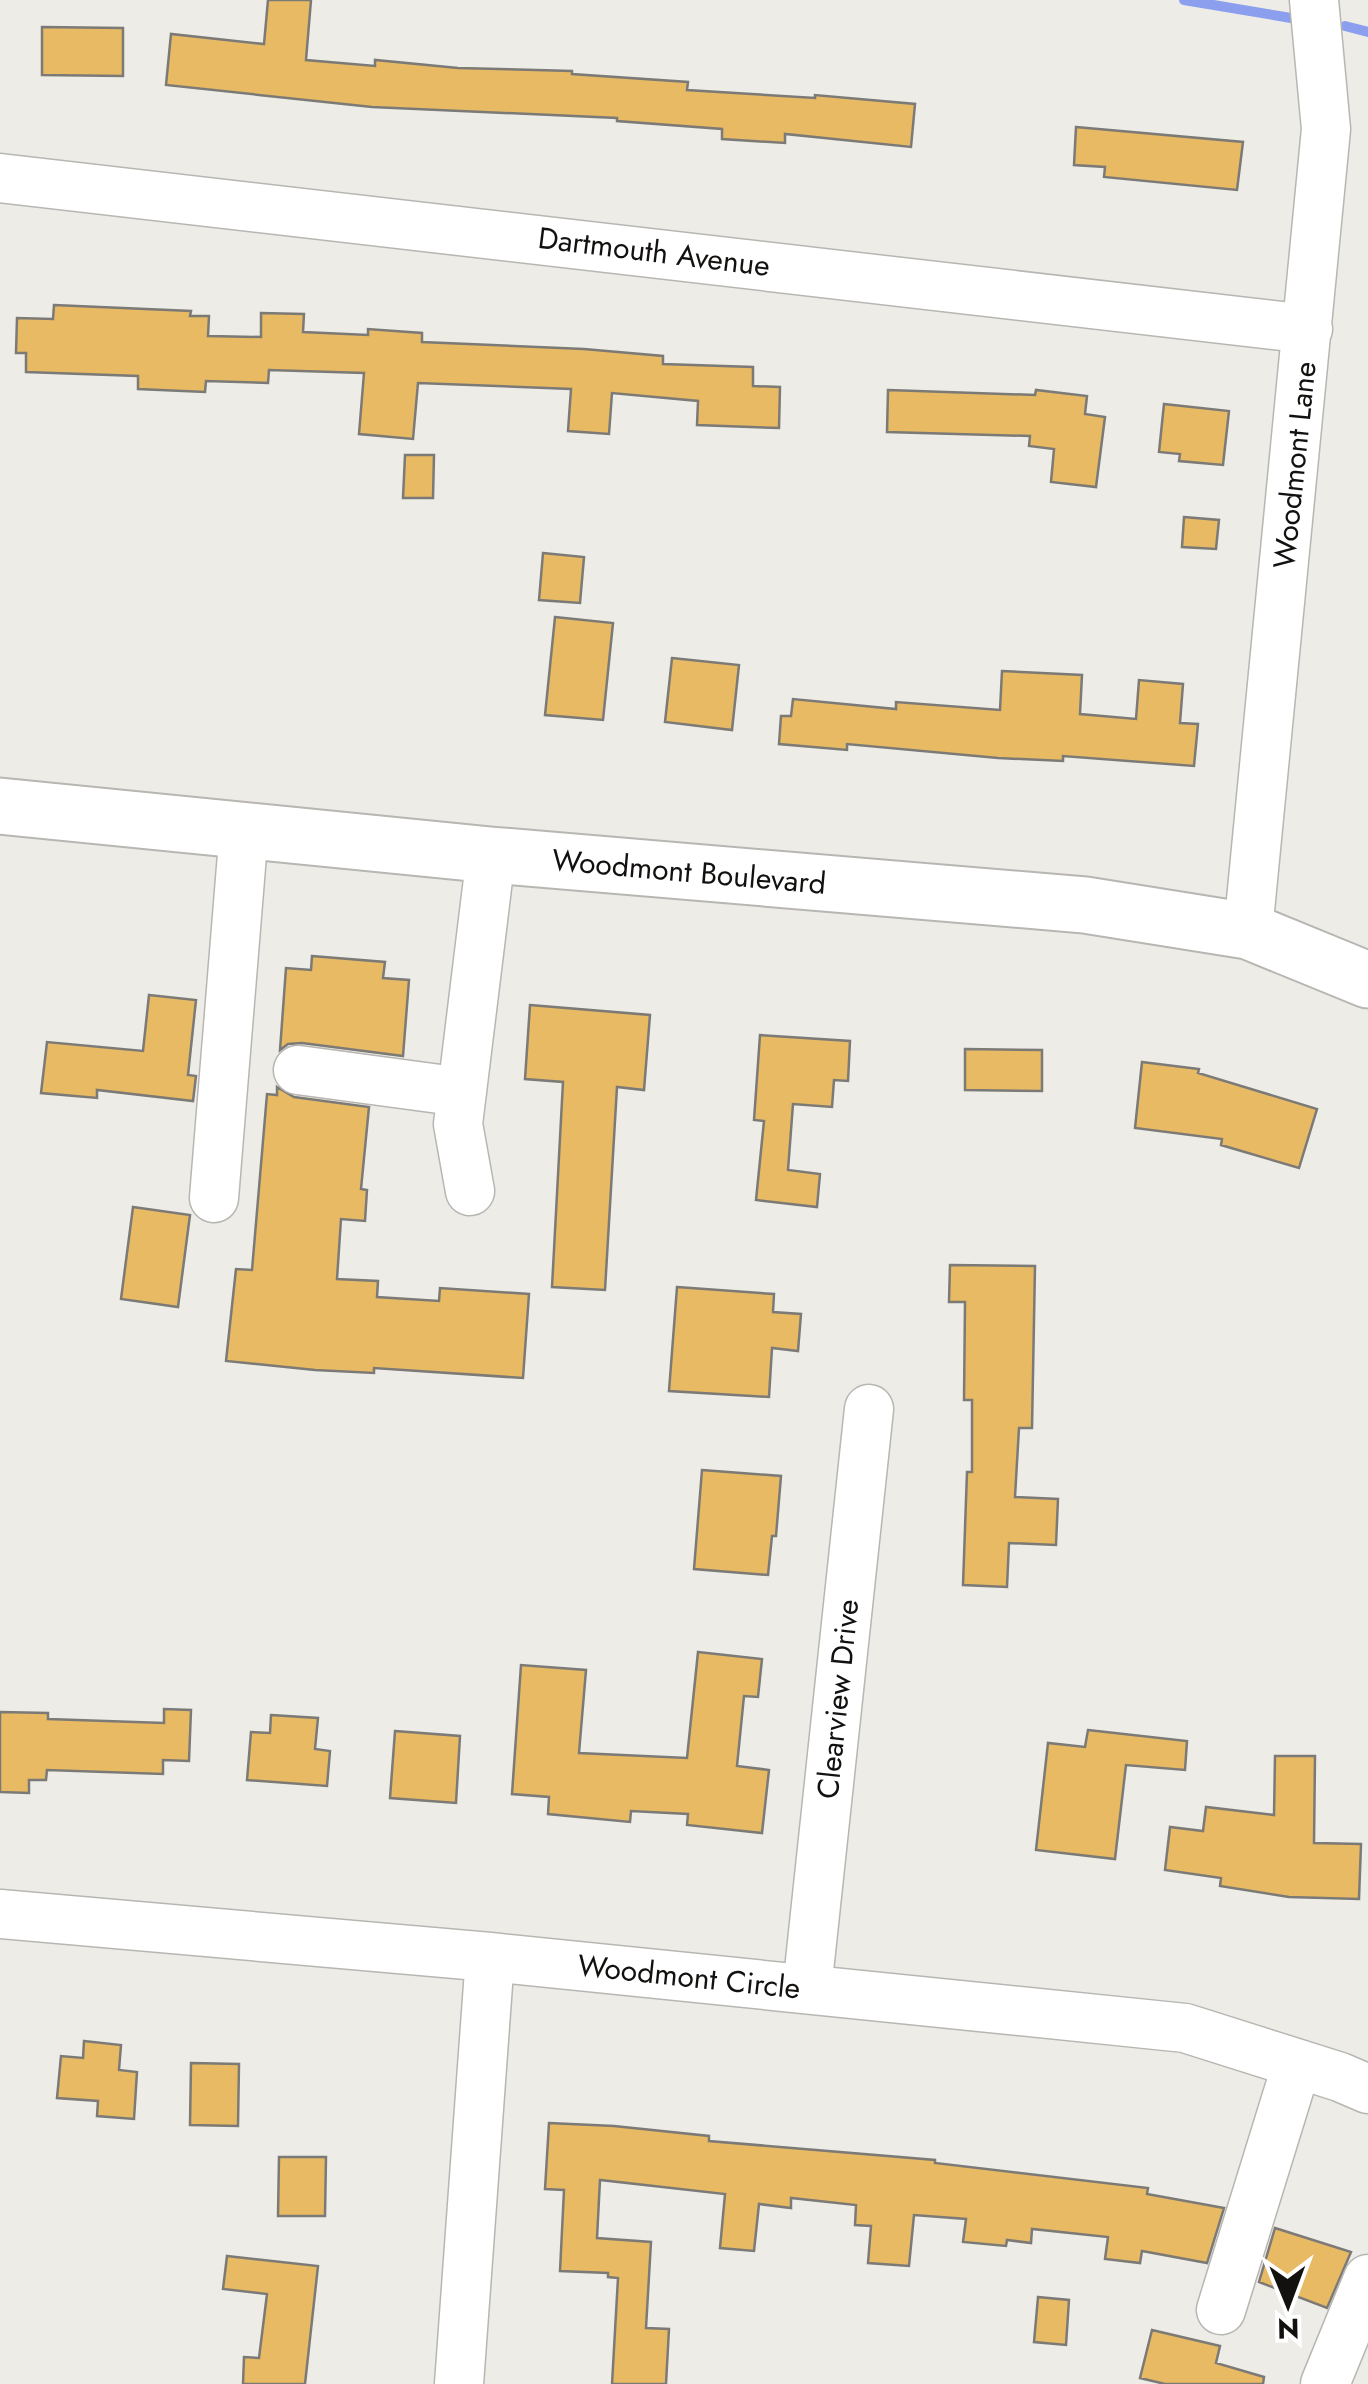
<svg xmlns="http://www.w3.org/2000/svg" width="1368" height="2384" font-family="Jost,sans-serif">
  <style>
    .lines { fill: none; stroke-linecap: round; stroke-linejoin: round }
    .stream { stroke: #8c9fee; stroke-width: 10 }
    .building { fill: #e8ba64; stroke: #7c7a76; stroke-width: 2.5 }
    .minor-casing { stroke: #b8b6b2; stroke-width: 51 }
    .major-casing { stroke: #b8b6b2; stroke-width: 59 }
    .minor { stroke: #fff; stroke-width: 48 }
    .major { stroke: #fff; stroke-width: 55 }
    .labels { text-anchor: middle; stroke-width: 9; stroke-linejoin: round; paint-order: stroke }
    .street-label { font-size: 30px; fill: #12110f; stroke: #fff }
  </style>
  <rect width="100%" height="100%" fill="#eeece7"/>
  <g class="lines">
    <path class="stream" d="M1184 0 1291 18
      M1345 26 1368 32"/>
  </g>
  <path class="building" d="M268 0H311L306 60 375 66V60L458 68 572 71V74L688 82 687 90 815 98V95L915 104 911 147 785 134V143L722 139V129L617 121V118L372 107 166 85 171 34 264 44Z
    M42 27 123 28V76L42 75Z
    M1076 127 1243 142 1237 190 1104 177 1105 167 1074 165Z
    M54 305 191 311 190 316H209L208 336 261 337V313L304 314 303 332 368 335V329L422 333V342L584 349 663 356V364L753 367V386L780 387 779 428 697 425 698 401 612 393 609 434 568 431 571 389 418 383 413 439 359 434 364 373 269 370 268 383 206 381 205 392 138 389V376L26 372V353H16L17 318 53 319Z
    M888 390 1035 395 1036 390 1087 396 1085 414 1105 417 1096 487 1051 482 1054 449 1029 446 1030 436 887 432Z
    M1164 404 1229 411 1223 465 1179 461 1180 454 1159 452Z
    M405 455H434L433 498H403Z
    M1184 517 1219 520 1216 549 1182 547Z
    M543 553 584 557 580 603 539 600Z
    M555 617 613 623 603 720 545 715Z
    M672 658 739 665 732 730 665 722Z
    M1002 671 1082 675 1080 714 1136 719 1139 680 1183 684 1180 723 1198 724 1194 766 1063 756V761L998 758 847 744V750L779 744 781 716H791L793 699 896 709V702L1000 710Z
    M312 956 385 962 383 978 409 980 403 1056 302 1043 288 1044 280 1050 286 968 311 970Z
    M149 995 196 1000 188 1075 196 1076 193 1101 97 1090V1098L41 1093 47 1042 143 1051Z
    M530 1005 650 1015 644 1090 617 1087 605 1290 552 1287 563 1082 525 1079Z
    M760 1035 850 1041 848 1081 834 1080 832 1107 793 1104 788 1170 820 1174 817 1207 756 1200 764 1121 754 1120Z
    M965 1049 1042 1050V1091L965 1090Z
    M1142 1062 1199 1069 1198 1073 1317 1109 1299 1168 1221 1145 1222 1139 1135 1128Z
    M277 1087 294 1097 369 1107 361 1189 367 1190 365 1221 341 1219 337 1279 378 1281 377 1297 439 1301 440 1288 529 1294 523 1378 374 1368V1373L315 1370 226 1361 236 1269 252 1270 267 1094 277 1095Z
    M133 1207 190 1215 178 1307 121 1299Z
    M950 1265 1035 1266 1032 1428H1019L1015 1497 1058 1499 1056 1545 1009 1543 1007 1587 963 1585 967 1472H972V1400H964L965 1302H949Z
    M677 1287 774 1294 773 1312 801 1314 798 1351 772 1348 769 1397 669 1391Z
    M702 1470 781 1476 776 1536H772L768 1575 694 1569Z
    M698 1652 762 1659 758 1697 744 1696 737 1766 769 1770 762 1833 687 1825 688 1814 631 1811 630 1822 548 1814 549 1797 512 1794 521 1665 586 1670 579 1753 687 1758Z
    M164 1709 191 1710 189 1761 163 1760V1774L47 1770 46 1780H29V1793L0 1792V1712L48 1713V1719L164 1723Z
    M271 1715 318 1718 315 1749 330 1751 327 1786 247 1780 251 1732 270 1733Z
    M1088 1730 1187 1741 1185 1770 1126 1765 1115 1859 1036 1850 1048 1743 1085 1747Z
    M395 1731 460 1736 456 1803 390 1798Z
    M1275 1756H1315L1314 1843 1361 1844 1359 1899 1289 1897 1220 1886 1221 1878 1165 1870 1170 1827 1203 1831 1206 1807 1274 1815Z
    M84 2041 121 2045 119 2070 137 2072 134 2119 97 2116 98 2101 57 2098 61 2056 83 2058Z
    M191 2063 239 2064 238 2126 190 2125Z
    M549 2123 614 2126 709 2136V2141L935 2160V2163L1148 2188 1147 2194 1224 2208 1207 2263 1142 2251 1140 2263 1105 2259 1108 2237 1032 2229 1031 2243 1007 2240 1006 2246 963 2242 966 2219 914 2215 909 2266 868 2263 871 2226 855 2225 856 2205 791 2198V2208L759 2204 754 2251 720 2248 725 2194 600 2180 597 2238 651 2242 646 2328 669 2329 666 2384H612L618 2278 608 2277V2273L560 2271 564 2190 545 2189Z
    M279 2157H326L325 2216H278Z
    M1275 2228 1351 2252 1327 2308 1259 2282Z
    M227 2256 318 2266 305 2384H243L244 2357 259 2358 267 2294 223 2289Z
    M1038 2297 1069 2300 1066 2345 1034 2342Z
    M1152 2330 1220 2346 1216 2363 1264 2377 1263 2384H1165L1140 2378Z"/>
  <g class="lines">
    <defs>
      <path id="minor" d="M0 178 1308 329
        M1248 931 1326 129 1314 0
        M298 1070 462 1092
        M470 1191 458 1124 491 855
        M214 1198 244 830
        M0 1914 490 1957 1185 2028 1340 2077 1368 2089
        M807 1989 869 1409
        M1221 2310 1297 2064
        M459 2384 490 1957
        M1325 2384 1368 2279"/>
      <path id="major" d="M0 806 491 855 1085 905 1248 931 1368 980"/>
    </defs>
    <use href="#minor" class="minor-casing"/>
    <use href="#major" class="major-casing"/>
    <use href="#minor" class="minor"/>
    <use href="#major" class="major"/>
  </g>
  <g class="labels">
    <g class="street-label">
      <text transform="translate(654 252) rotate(7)" y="10">Dartmouth Avenue</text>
      <text transform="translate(1295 465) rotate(-84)" y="10">Woodmont Lane</text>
      <text transform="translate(689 872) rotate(5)" y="10">Woodmont Boulevard</text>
      <text transform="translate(838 1699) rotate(-84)" y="10">Clearview Drive</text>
      <text transform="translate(689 1977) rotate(6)" y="10">Woodmont Circle</text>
    </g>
  </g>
  <g transform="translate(1288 2304) rotate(179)" stroke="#ffffff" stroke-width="8" paint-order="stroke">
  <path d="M0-8L18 38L0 25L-18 38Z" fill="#12110f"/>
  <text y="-15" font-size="28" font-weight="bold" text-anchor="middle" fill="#12110f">N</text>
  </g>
</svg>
